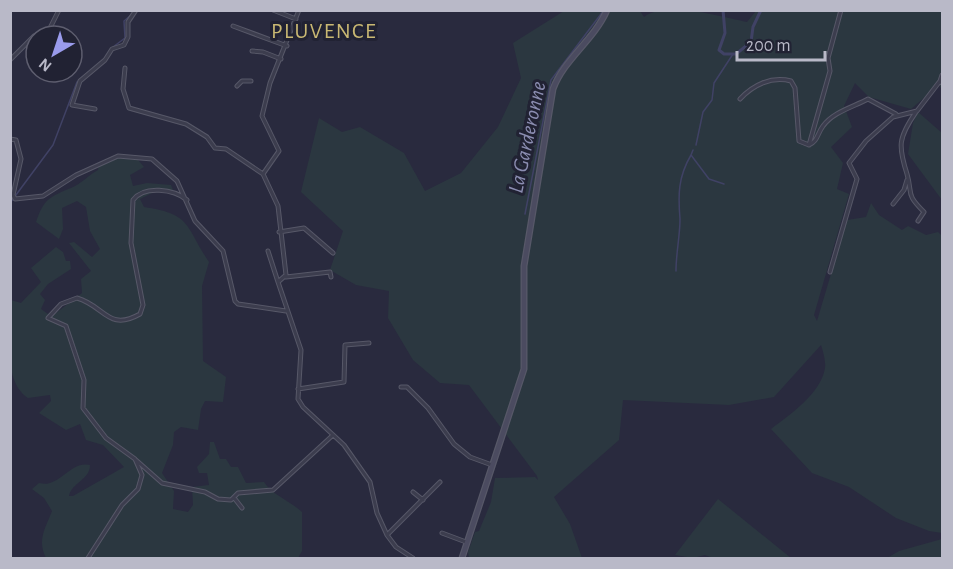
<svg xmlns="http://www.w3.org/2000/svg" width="953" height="569" font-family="'Alegreya Sans',sans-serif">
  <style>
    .green { fill: #2b3740 }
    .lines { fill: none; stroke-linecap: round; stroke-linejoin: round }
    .stream { stroke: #404265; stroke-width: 1.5 }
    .canal { stroke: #404265; stroke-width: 3 }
    .minor-casing { stroke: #575868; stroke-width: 5 }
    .secondary-casing { stroke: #575868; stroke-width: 7 }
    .minor { stroke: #3c3d4e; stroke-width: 3 }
    .secondary { stroke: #4b4b60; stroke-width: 4.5 }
    .labels { text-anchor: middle; stroke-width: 6; stroke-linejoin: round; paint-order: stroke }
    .neighbourhood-label { font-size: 22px; letter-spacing: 1.5px; fill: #c9b873; stroke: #212233 }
    .water-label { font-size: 22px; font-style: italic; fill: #8b8db1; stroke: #212233 }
  </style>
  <rect width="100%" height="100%" fill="#292a3e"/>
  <path class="green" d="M564 11H640L644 17C667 0 720 17 747 22L756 11H942V90L939 85 911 109 869 97 855 83 844 106 852 127 831 147 843 163 837 189 849 194 814 315 817 321 847 220 866 217 871 203 879 215 902 230 908 226 926 235 938 232 942 236V533L929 531 896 518 849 487 812 473 771 429C789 415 821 394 825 368 826 362 823 351 821 345L774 397 729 405 623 400 619 440 554 497 570 524 582 558H469L468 552 475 532 479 531 491 502 495 478 535 477 538 480 537 476 469 385 440 383 413 360 388 318 389 291 356 285 330 270 343 231 301 192 319 118 342 132 360 127 404 153 425 191 461 173 498 127 521 78 513 43Z
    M918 112 942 133V200L908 154 913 123Z
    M134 155 144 167 130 175 133 186 147 183 171 185 173 190 150 191 152 193 140 199 144 207C192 214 185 226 209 262L202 286 203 361 226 377 223 402 205 401 201 409 198 430 181 427 174 432 173 445 162 473 174 491 173 509 188 512 193 505 192 487 209 485 207 473H199L197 467 209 454 210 442H214L220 459H226L231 467H238L246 483 264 482C272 495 289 500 302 512V551L298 558H46C37 540 45 529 52 511L44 498 32 489 39 483C59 489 70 460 90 465 90 480 72 482 69 496H73L124 467 103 445 86 440 80 424 66 430 39 413 51 401 50 395 28 398C1 380 11 329 11 300L21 303 41 282 31 268 56 247 63 252 66 261H70L71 269 48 284 40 294 45 300 41 309 48 314 52 311 56 313 82 293 81 279 91 271 69 243 74 242 92 257 100 249 90 231 86 207 77 201 62 208 63 229 59 239 36 222C44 199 49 197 71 188 81 184 89 175 98 170L99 163 111 157Z
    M718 499 791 558H713L705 555 693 558 675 555Z
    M942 539V558H887L899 551Z"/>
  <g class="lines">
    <path class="stream" d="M113 47 125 38 124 21 131 15
      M696 145 703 112 712 100 714 83 733 54
      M693 150 691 155 709 179 724 184
      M10 203 53 145 77 82 97 65
      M525 214 551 80 604 10
      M676 271C676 253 680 236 680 219 678 195 678 177 691 155"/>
    <path class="canal" d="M723 10 725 33 719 50 724 54H736L751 42 753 27 761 10"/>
    <defs>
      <path id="minor" d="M273 10 296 19
        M299 10 270 83 262 116 279 151 263 174 278 206 286 275 278 282 301 350 298 399 303 407 344 445 370 482 377 513 387 535 396 547 413 558
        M233 26 287 46
        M48 30 56 36
        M252 51 263 52 281 59
        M10 60 34 36 50 28 59 10
        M125 68 123 89 129 108 186 124 207 137 215 148 226 149 263 174
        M940 81 942 75
        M237 86 242 81H251
        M740 99C753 85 771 76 791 81L795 88 799 141 809 145
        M95 109 72 105 80 81 105 60 112 49 124 45 128 37V22L136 10
        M916 112C898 138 898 146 907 174 913 195 905 193 924 212L918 221
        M10 139 16 140 21 159 13 195 15 199 43 196 76 175 118 156 152 159 177 181 195 221 223 251 235 301 238 304 286 311
        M809 145 830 71 828 58 841 10
        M809 145C818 141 817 134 823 126 833 112 853 107 868 99L896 114
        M893 204 904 190 907 180
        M279 232 304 228 333 253
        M268 251 278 282
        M830 272 857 179 849 163 866 141 893 117 917 111 940 81 942 83
        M286 277 330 272 331 277
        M401 387H407L428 408 454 444 470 457 492 465
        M298 389 344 382 345 345 369 343
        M136 460 162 483 205 492 218 499 231 500 238 493 273 490 333 435
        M413 492 423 500
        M235 499 242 508
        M442 533 466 542
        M387 535 440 482
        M88 558 122 505 138 489 142 475 135 459 106 438 83 408 84 380 66 326 48 318 61 304 77 298C105 306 108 332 140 314L143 305 131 243 133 200C144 185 174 189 187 200"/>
      <path id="secondary" d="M462 558 524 369V266L553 89C564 59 594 40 607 10"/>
    </defs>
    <use href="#minor" class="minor-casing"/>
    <use href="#secondary" class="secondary-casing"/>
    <use href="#minor" class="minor"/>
    <use href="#secondary" class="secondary"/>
  </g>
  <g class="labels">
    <g class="neighbourhood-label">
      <text x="324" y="38">PLUVENCE</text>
    </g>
    <g class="water-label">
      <text transform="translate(526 137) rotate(-78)" y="8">La Garderonne</text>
    </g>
  </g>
  <rect width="953" height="569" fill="none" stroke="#b9b9c8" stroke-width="24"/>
  <g transform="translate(54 54) rotate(219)"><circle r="28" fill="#212233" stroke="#5e5e6f" stroke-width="1.5"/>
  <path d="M0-4.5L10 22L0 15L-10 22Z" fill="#9a9bec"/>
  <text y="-9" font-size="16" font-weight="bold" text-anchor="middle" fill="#b9b9c8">N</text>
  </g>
  <path d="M737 51v9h88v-9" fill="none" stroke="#b9b9c8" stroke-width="3"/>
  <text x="746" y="51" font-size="18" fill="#b9b9c8" stroke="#212233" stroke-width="4.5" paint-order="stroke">200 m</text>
</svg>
